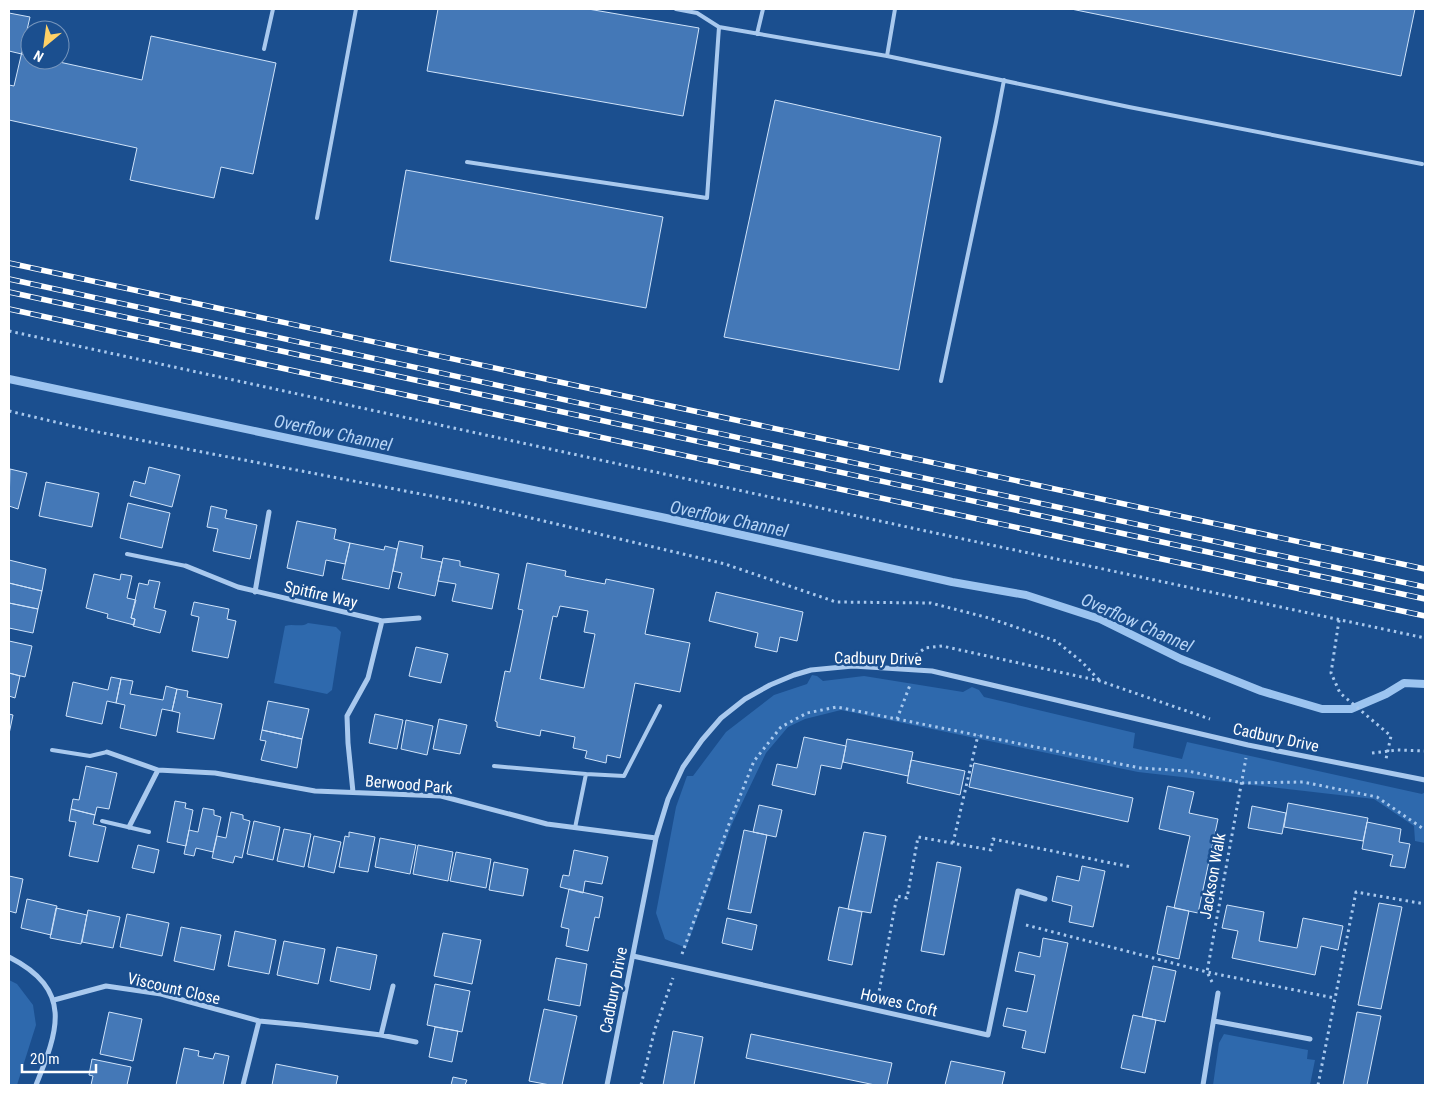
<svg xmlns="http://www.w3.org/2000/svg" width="1434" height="1094" font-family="'Roboto Condensed',sans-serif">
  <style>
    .green { fill: #2e69ad }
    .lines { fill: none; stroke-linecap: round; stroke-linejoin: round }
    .stream { stroke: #9cc4f0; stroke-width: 8 }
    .building { fill: #4478b7; stroke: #cfe3fa; fill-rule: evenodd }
    .path { stroke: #a9c9ee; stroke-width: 3; stroke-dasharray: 2.5 4; stroke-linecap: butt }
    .service { stroke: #a9c9ee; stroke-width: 4 }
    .minor { stroke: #a9c9ee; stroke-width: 5 }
    .rail-casing { stroke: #fff; stroke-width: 5.5 }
    .rail { stroke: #1b4f8f; stroke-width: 4; stroke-dasharray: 11; stroke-linecap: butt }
    .labels { text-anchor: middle; stroke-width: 5; stroke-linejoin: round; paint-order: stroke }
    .street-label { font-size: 16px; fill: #fff; stroke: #1b4f8f }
    .water-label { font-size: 18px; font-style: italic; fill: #b5d3f5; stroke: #1b4f8f }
  </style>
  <rect width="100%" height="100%" fill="#1b4f8f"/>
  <path class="green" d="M308 623 336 627 341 632 332 690 327 694 274 683 285 626C293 623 301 628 308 623Z
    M812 675 817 676 823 681 864 676 963 692 972 687 979 690 984 697 1135 733 1133 748 1182 759 1187 742 1422 794 1425 792V843L1415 841 1414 826 1374 799 1138 772 841 710 805 719 788 727 766 753 732 824 686 948 665 939 656 913 676 807 687 776H693L726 732 774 695 807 684Z
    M9 980 17 984 33 1005 36 1025 17 1085H9Z
    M1224 1034 1308 1050 1307 1059 1315 1060 1310 1085H1213L1219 1043Z"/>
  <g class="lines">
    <path class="stream" d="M9 379 666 518 952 582 1026 595 1100 619 1181 659 1261 691 1322 709H1351L1386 694 1404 683 1425 684"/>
  </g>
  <path class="building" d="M438 9H588L699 28 683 116 427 71Z
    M1071 9H1415L1401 76Z
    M9 13 30 17 14 86 9 85Z
    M151 36 276 63 253 174 221 167 214 198 130 180 137 148 9 120V51L30 56V60H50L142 80Z
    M775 100 941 137 899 370 724 337Z
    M406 170 663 217 646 308 390 261Z
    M149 467 180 475 172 507 130 496 134 481 145 484Z
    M10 469 27 473 18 509 9 506Z
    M46 482 99 493 92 527 39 516Z
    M128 503 170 513 162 548 120 538Z
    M211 506 227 510 225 518 257 525 250 559 213 551 218 529 207 527Z
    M297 521 336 529 334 539 350 543 345 564 326 560 323 576 287 568Z
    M399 541 423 546 421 558 442 562 435 596 398 588 402 573 393 571Z
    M350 543 384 550 385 546 397 549 389 589 342 579Z
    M443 558 460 561V566L499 574 492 609 452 601 456 584 438 581Z
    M9 560 46 569 42 591 9 583Z
    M527 563 566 571 565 576 605 584 606 579 654 589 645 634 690 643 680 692 635 683 620 758 607 755 606 763 585 758 587 751 573 748 575 737 541 730 540 736 497 727V722L495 721 505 671 510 672 523 610 518 609ZM560 606 588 611 584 632 595 634 584 688 540 679 553 616 557 617Z
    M94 574 120 580 121 574 132 576 127 598 136 600 131 618 135 619 134 625 107 618 108 614 86 608Z
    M149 580 160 582 154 608 166 611 160 633 133 626 135 619 131 618 139 583 148 585Z
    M9 583 42 591 38 609 9 603Z
    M716 592 803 612 797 641 780 637 777 652 755 647 758 633 709 621Z
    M194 602 229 609 227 619 236 621 228 658 192 651 199 617 191 615Z
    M9 603 38 609 33 633 9 628Z
    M9 641 32 646 25 677 9 673Z
    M416 647 448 654 441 683 409 676Z
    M9 673 20 676 15 698 9 696Z
    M111 677 121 679 116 703 107 701 102 724 66 716 73 682 108 690Z
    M121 679 133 681 130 694 163 700 166 686 177 689 172 711 162 709 156 736 120 728 125 705 116 703Z
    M177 689 188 691 187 697 222 704 214 739 177 732 180 713 172 711Z
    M268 701 309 709 302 739 262 730Z
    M9 714 13 715 9 734Z
    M375 714 403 720 397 749 369 743Z
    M439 719 467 725 460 754 433 749Z
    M406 720 433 726 427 755 401 749Z
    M262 730 302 739 297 768 261 760 266 741 260 740Z
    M804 737 846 746 841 769 821 765 815 795 772 785 777 764 797 768Z
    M847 739 913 752 908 776 843 762Z
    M911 760 965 771 960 795 907 783Z
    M974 763 1133 798 1128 822 969 787Z
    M86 766 117 773 109 809 97 807 95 815 71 809 73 799 79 800Z
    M1168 786 1194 792 1189 813 1218 819 1198 913 1174 908 1190 836 1159 829Z
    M175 801 186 803 185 808 193 810 186 846 167 842Z
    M1288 803 1368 818 1363 841 1284 827Z
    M759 805 782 810 776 837 753 832Z
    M1252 806 1286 813 1282 834 1248 828Z
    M203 808 214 810V815L221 817 213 852 196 848 194 856 184 854 189 830 198 832Z
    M71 809 95 815 93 824 106 827 98 862 69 856 76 822 69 821Z
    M231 812 243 815V819L250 821 242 858 235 856 233 863 212 858 217 836 226 838Z
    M254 821 280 827 273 860 247 854Z
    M1367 822 1401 829 1399 842 1410 844 1405 868 1390 866 1393 855 1362 849Z
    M284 829 311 834 304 867 277 861Z
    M744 830 767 835 751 913 728 909Z
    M349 832 375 837 368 872 339 867 345 836 349 837Z
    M864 832 886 836 871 913 848 909Z
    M314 836 341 842 334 873 308 867Z
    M380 838 416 845 410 874 375 867Z
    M138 845 159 850 154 873 132 868Z
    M418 845 453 852 448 881 413 874Z
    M574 850 608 857 602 884 585 881 583 893 560 887 563 875 569 876Z
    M456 852 491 859 486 888 450 881Z
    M494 862 528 869 523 896 489 890Z
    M937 862 961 867 944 955 921 951Z
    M1082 866 1105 871 1093 927 1069 922 1072 906 1052 901 1057 876 1079 881Z
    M9 876 23 879 16 913 9 911Z
    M569 889 603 897 599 918 595 917 588 951 566 946 569 929 561 927Z
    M27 899 57 906 51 935 21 928Z
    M1379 903 1402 907 1381 1009 1358 1005Z
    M1227 905 1264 912 1259 941 1297 948 1303 918 1343 926 1338 950 1321 946 1315 975 1232 958 1238 931 1222 928Z
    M1167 906 1189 911 1179 959 1157 954Z
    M839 907 862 912 852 965 828 960Z
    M56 908 87 915 81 944 50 938Z
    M88 910 120 917 113 948 82 942Z
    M127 914 169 923 162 956 120 947Z
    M727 918 757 925 752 950 722 943Z
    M181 927 221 935 214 970 174 961Z
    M235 931 276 940 269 974 228 966Z
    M443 933 481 940 472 984 434 976Z
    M1043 938 1068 943 1045 1053 1022 1048 1026 1031 1003 1026 1007 1008 1027 1012 1035 975 1015 971 1019 952 1040 957Z
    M284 941 325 949 318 984 277 975Z
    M337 947 377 955 370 990 330 981Z
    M556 958 587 964 580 1006 548 1000Z
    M1153 966 1176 971 1165 1022 1142 1017Z
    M435 984 470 991 462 1032 427 1025Z
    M544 1009 577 1016 562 1085H550L529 1081Z
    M109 1012 142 1019 133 1061 100 1054Z
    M1357 1012 1381 1016 1367 1085H1343Z
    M1133 1015 1156 1020 1145 1073 1121 1068Z
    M435 1027 458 1031 452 1062 429 1057Z
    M673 1031 703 1037 694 1085H663Z
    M751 1034 892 1063 887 1085H875L746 1058Z
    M184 1048 199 1051 198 1056 213 1059 215 1053 229 1056 223 1085H176Z
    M92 1059 131 1067 127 1085H91L93 1076 89 1075Z
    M951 1061 1005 1072 1002 1085H945Z
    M276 1064 338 1076 336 1085H272Z
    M453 1077 467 1080 465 1085H451Z"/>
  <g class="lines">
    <path class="path" d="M9 331 912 528 1425 638
      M9 411 93 431 468 503 725 564 836 602 931 603 989 618 1056 641 1082 662 1100 681
      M1339 620 1331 673 1340 693 1391 736 1386 759
      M916 655 925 648 942 646 1100 681 1210 719
      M897 719 1140 768 1188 771 1242 783 1303 782 1377 797 1425 830
      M1372 753 1397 750 1425 751
      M953 843 978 735
      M1026 925 1207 972 1334 998
      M682 954 729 824 754 761 781 727 807 713 837 707 897 719 910 685
      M1212 982 1207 972 1246 758
      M878 997 897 896 907 898 918 837 991 850 993 839 1131 867
      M641 1085 655 1029 673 978
      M1318 1085 1356 892 1425 904"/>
    <path class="service" d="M676 9 697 13 719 27
      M757 34 763 9
      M264 49 273 9
      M887 56 895 9
      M467 162 707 198 719 27 887 56 1129 107 1422 164
      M317 218 356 9
      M941 381 996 122 1004 80
      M127 554 186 566
      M52 750 90 756 107 752
      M494 766 586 774
      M102 821 149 832
      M575 828 586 774 624 776 660 706"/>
    <path class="minor" d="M186 566 238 587 382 621 419 618
      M255 592 269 512
      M107 752 158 770 215 773 315 791 441 796 547 824 656 838
      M353 792 348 743 347 716 368 678 382 621
      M129 827 158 770
      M633 956 988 1035 1018 891 1045 899
      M9 957C74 990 58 1030 36 1085
      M54 1000 106 986 161 994 259 1021 302 1025 381 1035 416 1042
      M1214 1021 1310 1039
      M381 1035 393 986
      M243 1085 259 1021
      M607 1085 656 838 668 799 683 767 702 740 721 718 745 699 770 685 794 675 811 670 853 666 932 671 1248 745 1425 780
      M1203 1085 1218 993"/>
    <defs>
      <path id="rail" d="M9 263 1425 569
        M9 279 1425 587
        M9 292 1425 599
        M9 309 1425 616"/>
    </defs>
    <use href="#rail" class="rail-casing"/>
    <use href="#rail" class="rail"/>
  </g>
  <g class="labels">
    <g class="street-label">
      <text transform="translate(321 594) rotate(13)" y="6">Spitfire Way</text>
      <text transform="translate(878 658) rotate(1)" y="6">Cadbury Drive</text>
      <text transform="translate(1276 737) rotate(12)" y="6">Cadbury Drive</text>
      <text transform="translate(409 784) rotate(5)" y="6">Berwood Park</text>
      <text transform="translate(1212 876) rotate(-80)" y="6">Jackson Walk</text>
      <text transform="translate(174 988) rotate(13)" y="6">Viscount Close</text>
      <text transform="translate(613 990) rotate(-79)" y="6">Cadbury Drive</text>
      <text transform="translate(899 1002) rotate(13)" y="6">Howes Croft</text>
    </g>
    <g class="water-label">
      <text transform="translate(333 433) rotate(12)" y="6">Overflow Channel</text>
      <text transform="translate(729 519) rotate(12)" y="6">Overflow Channel</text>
      <text transform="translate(1137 623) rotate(24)" y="6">Overflow Channel</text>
    </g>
  </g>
  <rect width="1434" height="1094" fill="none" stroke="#ffffff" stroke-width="20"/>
  <g transform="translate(45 45) rotate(209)"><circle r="24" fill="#1b4f8f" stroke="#7695bc"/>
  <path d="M0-4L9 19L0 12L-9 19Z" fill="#ffd166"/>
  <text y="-8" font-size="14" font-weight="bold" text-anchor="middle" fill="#ffffff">N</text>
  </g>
  <path d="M22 1064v8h74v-8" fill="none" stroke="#ffffff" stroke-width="2.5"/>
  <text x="30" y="1064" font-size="15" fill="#ffffff" stroke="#1b4f8f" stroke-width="4" paint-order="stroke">20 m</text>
</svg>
